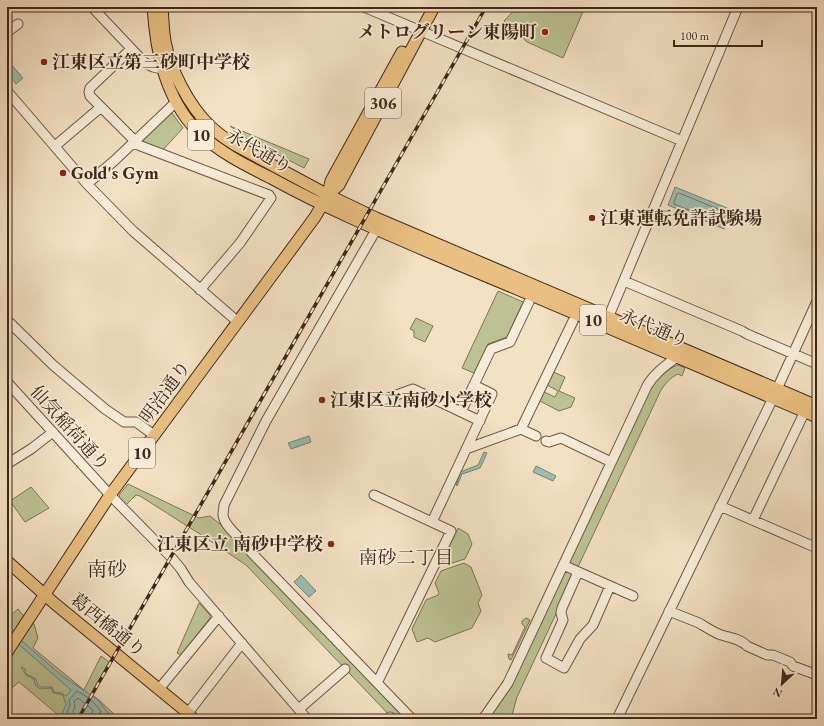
<svg xmlns="http://www.w3.org/2000/svg" width="824" height="726" font-family="'EB Garamond','Noto Serif JP',serif">
  <style>
    .green { fill: #bcc293; stroke: #7e7456 }
    .water { fill: #9bbeb1; stroke: #778274 }
    .lines { fill: none; stroke-linecap: round; stroke-linejoin: round }
    .shore { stroke: #6e7264; stroke-width: 1 }
    .minor-casing { stroke: #6d5643; stroke-width: 11 }
    .major-casing { stroke: #402718; stroke-width: 13 }
    .minor { stroke: #f7ecd8; stroke-width: 9 }
    .major { stroke: #eac082; stroke-width: 11 }
    .rail-casing { stroke: #402718; stroke-width: 3.5 }
    .rail { stroke: #f7ecd8; stroke-width: 2; stroke-dasharray: 6; stroke-linecap: butt }
    .poi-dot { fill: #8f2418; stroke: #f7ecd8; stroke-width: 1.5 }
    .labels { text-anchor: middle; stroke-width: 3.5; stroke-linejoin: round; paint-order: stroke }
    .shield { fill: #f7ecd8; stroke: #776252; stroke-width: 1 }
    .shield-label { font-size: 17px; font-weight: bold; fill: #402718 }
    .poi-label { font-size: 18px; font-weight: bold; fill: #402718; stroke: #f7ecd8; text-anchor: start }
    .street-label { font-size: 18px; fill: #402718; stroke: #f7ecd8 }
    .neighbourhood-label { font-size: 19px; fill: #402718; stroke: #f7ecd8 }
    .quarter-label { font-size: 20px; fill: #402718; stroke: #f7ecd8 }
  </style>
  <rect width="100%" height="100%" fill="#f3e1c3"/>
  <filter id="stains"><feTurbulence type="fractalNoise" baseFrequency=".005" numOctaves="4"/><feColorMatrix values="0 0 0 0 .2 0 0 0 0 .09 0 0 0 0 .02 0 0 0 .5 -.17"/></filter>
  <radialGradient id="worn" r=".72"><stop offset=".6" stop-color="#630" stop-opacity="0"/><stop offset="1" stop-color="#630" stop-opacity=".3"/></radialGradient>
  <path class="green" d="M517 7H585L563 58 527 42 504 21Z
    M172 113 183 128 161 152 139 143Z
    M230 126 309 159 304 168 247 139Z
    M498 291 523 302 507 337 488 344 474 373 462 368Z
    M416 318 433 326 425 342 414 337V331L410 329Z
    M678 365 685 368 682 376 678 374C670 378 666 383 661 390L517 697 511 719H485L492 714 511 686 650 389C657 377 665 370 678 365Z
    M551 371 565 377 559 391 575 398 571 407 559 411 538 400 542 391 555 397 558 391 545 384Z
    M128 484 199 518 210 516 225 528 407 719H393L246 565 203 536 140 496 136 495 125 506 119 498V495Z
    M31 487 49 508 25 522 10 501Z
    M458 528 468 534 472 544 465 559 449 564 442 561Z
    M464 563 471 567 482 595 478 603 481 611 472 628 435 642 428 638 417 642 412 629 426 600 438 595 439 593 435 583 441 571Z
    M199 603 210 615V618L181 655 177 653Z
    M18 609 21 613 34 624 38 638 33 648 84 690 101 656 109 662 91 694 99 700 119 719H63L19 682 13 687 7 686V620L12 614Z
    M526 618 530 620 511 660 509 659 508 654 512 655 525 627 522 624V621Z"/>
  <path class="water" d="M8 61 23 78 16 84 7 72V63Z
    M675 187 732 210 724 229 668 205Z
    M309 436 311 442 291 449 288 443Z
    M484 452 487 453 480 468 462 474 457 486 456 485 459 478 458 475 460 472 478 465Z
    M536 466 556 476 553 481 533 472Z
    M301 575 316 591 309 597 294 582Z
    M7 628 61 675 98 700 108 713 116 719H105L101 716 100 719H68L62 713 66 705 63 695 53 693 51 688 40 689 35 685 34 679 26 675 21 668 22 667 25 669 26 674 36 679 38 685 41 687H52L54 692 62 693 66 696 71 690 7 634Z"/>
  <g class="lines">
    <path class="shore" d="M679 193 725 212 726 214 722 222 720 223 674 204V202L677 194Z
      M70 719 67 712 70 706 69 700 77 691C85 695 97 704 101 712L97 715 96 719
      M75 719 73 711 75 707 74 701 78 698 93 710 91 719"/>
    <defs>
      <path id="minor" d="M92 7 145 63 153 67 162 69
        M364 7 682 141
        M7 32 18 24
        M131 49 90 88 89 92 90 96 135 141
        M7 91 87 184
        M176 102 114 161 87 184 133 231 238 322
        M133 143 269 195 271 198 240 243 200 290
        M55 146 101 107
        M376 230 266 421 224 505C224 508 223 512 223 515 224 528 245 540 251 552L412 719
        M624 281 742 331 747 334 817 364
        M606 323 738 7
        M7 327 10 323 53 365 105 409 124 422H136L154 435
        M7 382 110 495 171 557 181 569 189 582 307 719
        M383 400 413 389 480 421
        M461 412 491 349 510 342 529 302
        M521 429 573 321
        M546 441 549 442 561 438 607 460
        M466 449 521 429 536 436
        M7 464 31 449 53 432
        M374 495 451 531 379 679
        M720 506 817 548
        M753 520 805 411
        M432 522 492 394 474 385
        M563 565 633 596
        M578 572 562 608 561 613 563 620 546 658 564 668 580 639 593 625 610 586
        M669 611C679 615 689 619 699 623 706 627 713 632 721 635 729 637 741 639 747 646L767 655H773L790 662 793 666 817 675
        M159 689 219 616
        M299 709 345 669
        M184 719 188 713 242 643
        M388 719 390 717
        M483 719 508 683 647 386C655 372 668 364 681 354
        M617 719 773 398 817 301"/>
      <path id="major" d="M153 7C156 52 165 98 198 132 219 152 245 165 271 178 331 211 394 237 457 264 578 314 697 366 817 417
        M162 7C163 18 163 29 165 41 170 69 189 106 210 126 218 134 226 139 235 145L328 195 376 218 817 406
        M328 195 331 181 402 52
        M7 561 54 603 188 713 193 719
        M7 652 110 495 279 266 315 217 328 195 339 185 434 7"/>
    </defs>
    <use href="#minor" class="minor-casing"/>
    <use href="#major" class="major-casing"/>
    <use href="#minor" class="minor"/>
    <use href="#major" class="major"/>
    <defs>
      <path id="rail" d="M78 719 486 7"/>
    </defs>
    <use href="#rail" class="rail-casing"/>
    <use href="#rail" class="rail"/>
  </g>
  <g class="poi-dot">
    <circle cx="545" cy="32" r="4"/>
    <circle cx="44" cy="62" r="4"/>
    <circle cx="63" cy="173" r="4"/>
    <circle cx="592" cy="218" r="4"/>
    <circle cx="322" cy="400" r="4"/>
    <circle cx="331" cy="544" r="4"/>
  </g>
  <g class="labels">
    <g class="shield">
      <rect x="365" y="88" width="36" height="30" rx="3"/>
      <rect x="188" y="120" width="26" height="30" rx="3"/>
      <rect x="580" y="305" width="26" height="30" rx="3"/>
      <rect x="129" y="438" width="26" height="30" rx="3"/>
    </g>
    <g class="shield-label">
      <text x="383" y="109">306</text>
      <text x="201" y="141">10</text>
      <text x="593" y="326">10</text>
      <text x="142" y="459">10</text>
    </g>
    <g class="poi-label">
      <text x="537" y="38" text-anchor="end">メトログリーン東陽町</text>
      <text x="52" y="68">江東区立第三砂町中学校</text>
      <text x="71" y="179">Gold's Gym</text>
      <text x="600" y="224">江東運転免許試験場</text>
      <text x="330" y="406">江東区立南砂小学校</text>
      <text x="323" y="550" text-anchor="end">江東区立 南砂中学校</text>
    </g>
    <g class="street-label">
      <text transform="translate(259 151) rotate(30)" y="6">永代通り</text>
      <text transform="translate(654 328) rotate(23)" y="6">永代通り</text>
      <text transform="translate(165 392) rotate(-54)" y="6">明治通り</text>
      <text transform="translate(70 428) rotate(48)" y="6">仙気稲荷通り</text>
      <text transform="translate(108 625) rotate(39)" y="6">葛西橋通り</text>
    </g>
    <g class="neighbourhood-label">
      <text x="406" y="564">南砂二丁目</text>
    </g>
    <g class="quarter-label">
      <text x="107" y="576">南砂</text>
    </g>
  </g>
  <rect width="824" height="726" fill="none" stroke="#f3e1c3" stroke-width="24"/>
  <rect x="8" y="8" width="808" height="710" fill="none" stroke="#402718" stroke-width="2"/>
  <rect x="12" y="12" width="800" height="702" fill="none" stroke="#402718"/>
  <g transform="translate(782 684) rotate(206)" stroke="#f7ecd8" stroke-width="3" paint-order="stroke">
  <path d="M0-3L7 15L0 10L-7 15Z" fill="#402718"/>
  <text y="-6" font-size="11" font-weight="bold" text-anchor="middle" fill="#402718">N</text>
  </g>
  <path d="M674 40v6h88v-6" fill="none" stroke="#402718" stroke-width="2"/>
  <text x="680" y="40" font-size="12" fill="#402718" stroke="#f7ecd8" stroke-width="3" paint-order="stroke">100 m</text>
  <rect width="100%" height="100%" filter="url(#stains)"/>
  <rect width="100%" height="100%" fill="url(#worn)"/>
</svg>
